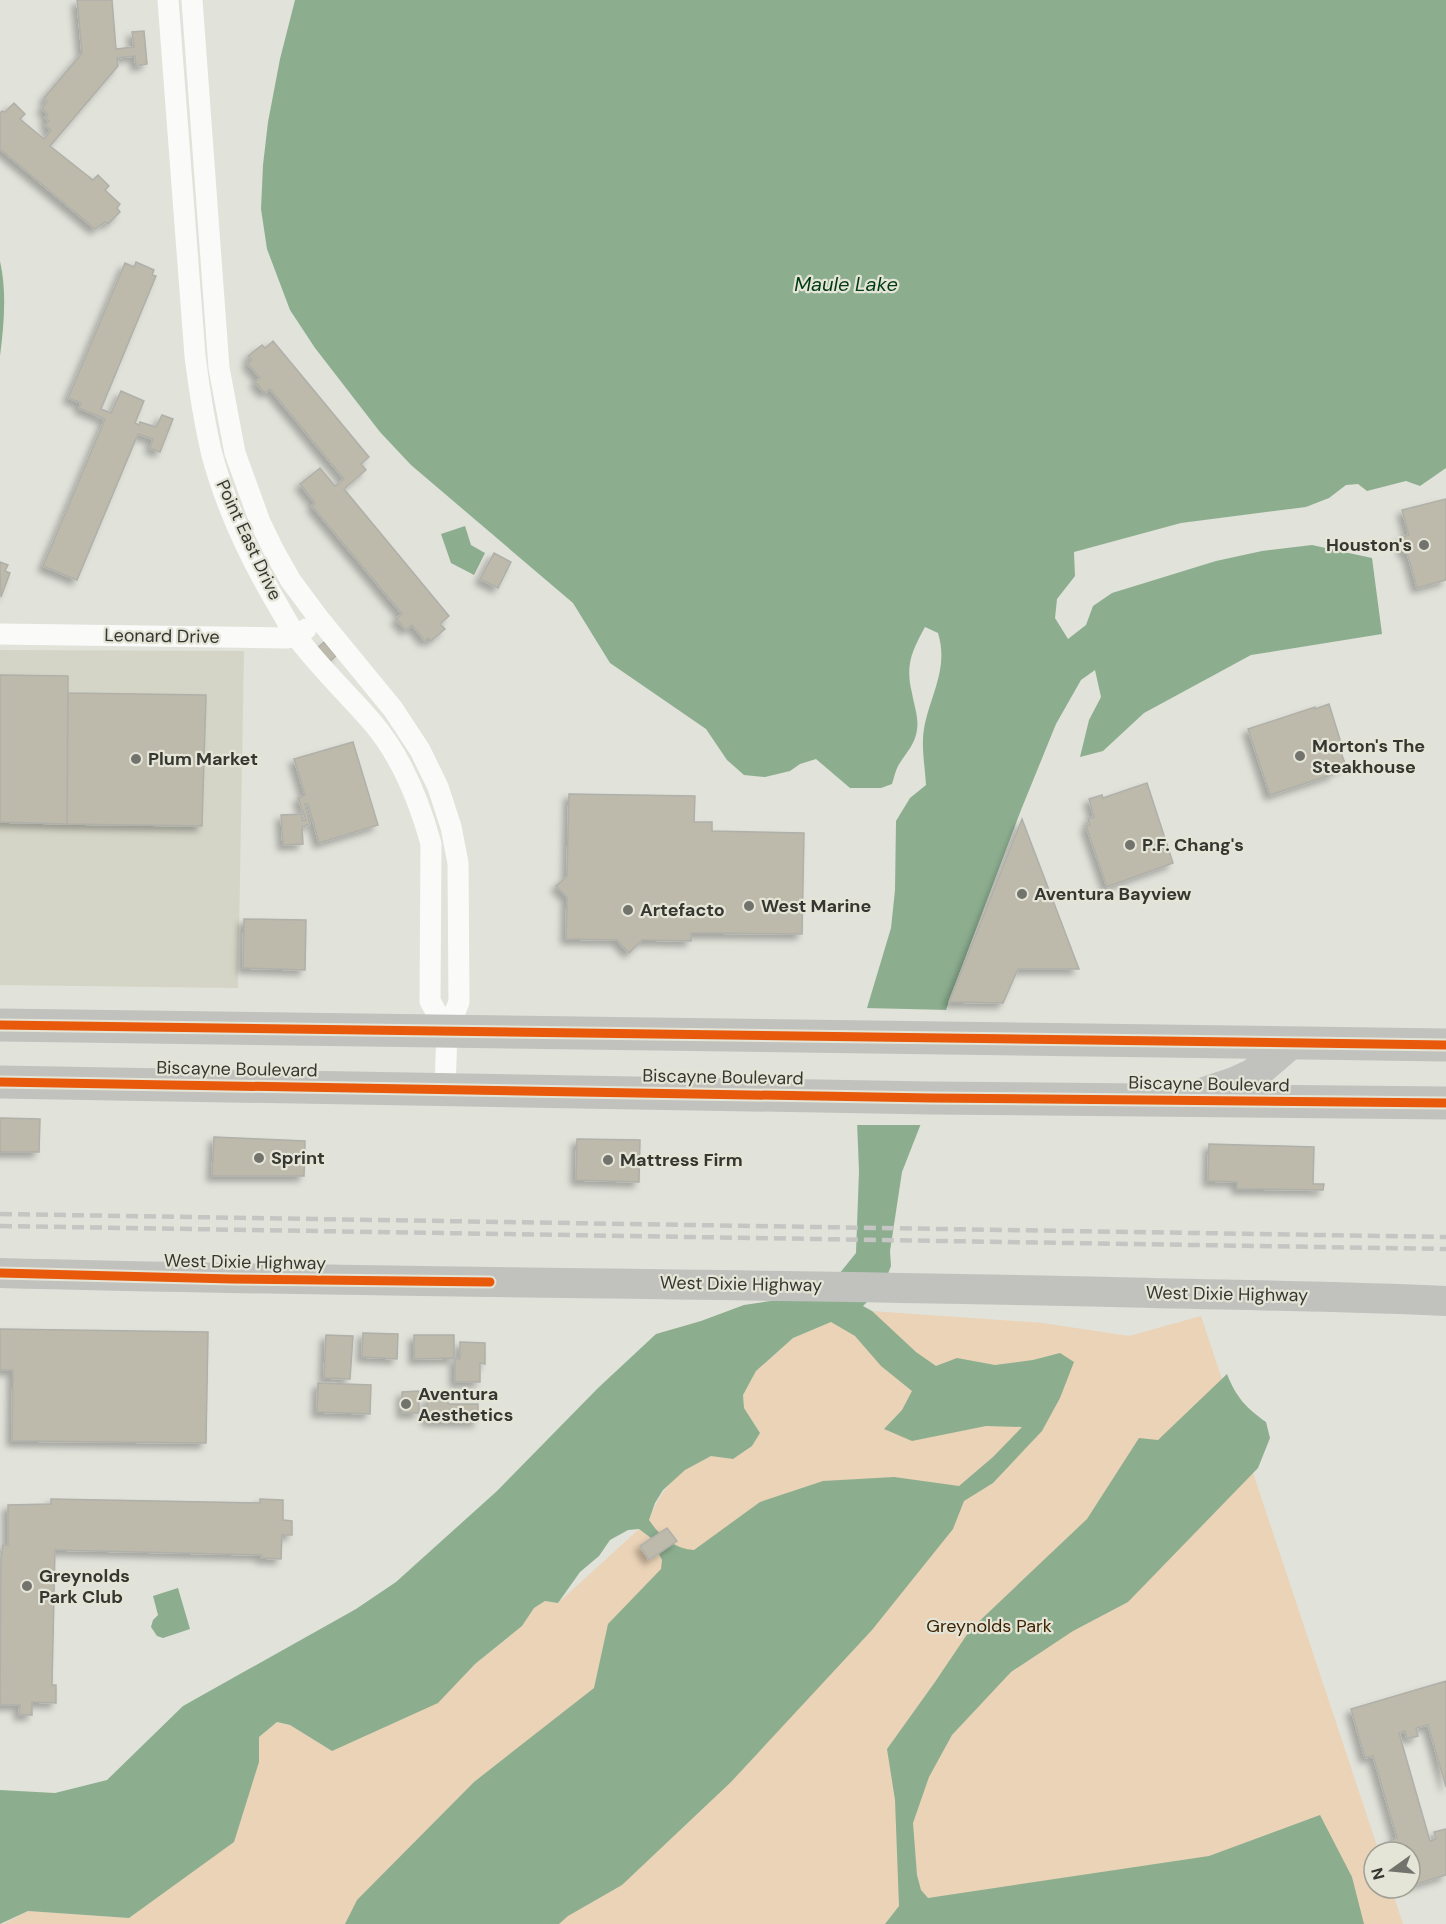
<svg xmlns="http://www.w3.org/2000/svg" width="1446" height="1924" font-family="'DM Sans',sans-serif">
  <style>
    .built { fill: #d4d5c6 }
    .green { fill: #ead3b7 }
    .water { fill: #8cae8f; fill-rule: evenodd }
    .pier { fill: #e1e2da }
    .building { fill: #bdb9ab; stroke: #b0b0aa; stroke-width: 1.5; filter: url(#shadow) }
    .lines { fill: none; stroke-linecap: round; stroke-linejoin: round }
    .street { stroke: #fafbf9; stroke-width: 21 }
    .secondary { stroke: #c1c1be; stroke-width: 30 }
    .primary { stroke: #c1c2bd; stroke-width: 33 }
    .rail { stroke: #c5c5c3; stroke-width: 4.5; stroke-dasharray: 12 6; stroke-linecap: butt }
    .cycleway-casing { stroke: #e4e5d7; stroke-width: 13 }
    .cycleway { stroke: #e8590c; stroke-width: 9 }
    .poi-dot { fill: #72736c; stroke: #e4e5d7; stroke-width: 2 }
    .labels { text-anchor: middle; stroke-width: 4.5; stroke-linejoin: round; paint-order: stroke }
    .street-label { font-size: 18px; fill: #373731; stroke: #e4e5d7 }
    .poi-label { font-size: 18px; font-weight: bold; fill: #373731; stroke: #e4e5d7; text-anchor: start }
    .park-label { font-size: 18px; fill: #3e2200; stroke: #e4e5d7 }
    .water-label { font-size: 20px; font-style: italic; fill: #013b14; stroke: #e4e5d7 }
  </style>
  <defs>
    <filter id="shadow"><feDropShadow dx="-5" dy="5" stdDeviation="3" flood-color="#0004"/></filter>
  </defs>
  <rect width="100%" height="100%" fill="#e1e2da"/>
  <path class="built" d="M0 650 244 651 238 988 0 985Z"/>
  <path class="green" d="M857 1310 1043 1323 1129 1336 1201 1316 1379 1852H1374V1888H1391L1403 1924H3L28 1911 129 1918 259 1762V1737L277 1722 290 1725 332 1751 460 1679 475 1664 522 1626 534 1608 545 1601 558 1603 649 1520C659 1492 680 1466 710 1456 716 1454 726 1458 733 1459L760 1433 744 1408 743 1395 756 1371 793 1338Z"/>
  <path class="water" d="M295 0H1446V468L1420 486 1406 481 1367 491 1358 484 1346 485 1329 498 1306 507 1181 523 1074 552 1075 576 1057 599 1055 618 1068 639 1086 625 1093 606 1112 593 1216 561 1262 551 1312 545 1372 558 1382 634 1251 655 1144 713 1103 751 1080 757 1089 720 1101 697 1095 670 1081 680 1056 724 1021 810 950 998 937 1038 931 1098 902 1172 890 1251 891 1266 883 1286 863 1306 872 1311 916 1352 936 1366 957 1358 995 1365 1033 1360 1060 1353 1074 1362 1060 1398 1042 1431 993 1483 964 1501 953 1529 872 1630 731 1782 622 1885 568 1916 559 1924H345L357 1900 474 1782 594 1688 608 1624 661 1569 662 1560 651 1538 639 1529 628 1530 610 1540 599 1556 580 1572 558 1603 545 1601 534 1608 522 1626 475 1664 438 1703 332 1751 290 1725 277 1722 259 1737V1762L234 1842 129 1918 28 1911 0 1924V1790L55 1793 107 1780 183 1706 356 1609 396 1582 497 1491 598 1388 656 1334 701 1321 744 1305 777 1300 839 1274 856 1253 859 1171 856 1096 858 1038 891 928 895 890 896 821 910 798 926 785C925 767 921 746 924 729 930 695 949 669 938 633L925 627C912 651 905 665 912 693 914 705 919 718 917 730 915 745 905 754 898 766 895 772 894 778 892 784L881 788H850L816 759 800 764 790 771 765 777 744 775 727 760 706 729 610 663 573 603 411 465 380 432 315 348 290 310 267 249 261 209 263 165 268 122 280 59ZM831 1322 855 1336 881 1366 912 1391 902 1410 884 1429 912 1441 986 1426 1022 1427 993 1457 959 1486 894 1477 823 1481 760 1502 694 1550C674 1549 660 1536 649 1520L655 1503 663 1490 685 1470 711 1456 733 1459 752 1446 760 1433 744 1408 743 1395 756 1371 793 1338Z
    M0 261C7 292 4 325 0 356Z
    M465 526 471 545 485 553 474 575 451 563 441 534Z
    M1227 1374C1236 1397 1246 1408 1266 1422L1270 1438 1258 1468 1128 1602 1073 1631 1011 1672 952 1735 929 1777 913 1823 917 1875 921 1890 928 1898 1209 1856 1320 1815 1352 1877 1364 1924H885L899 1906 895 1800 887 1749 935 1682 970 1630 1087 1519 1139 1438 1158 1440Z
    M178 1588 190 1629 163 1638 157 1636 151 1627 153 1620 158 1615 153 1596Z"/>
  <path class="pier" d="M864 1008 949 1010 940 1039 934 1098 923 1125H854L853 1095 855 1037Z"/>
  <path class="building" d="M77 0H112L116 49 134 47 132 32 144 31 147 64 136 66 135 56 117 58 118 66 50 146 93 180 98 175 109 186 105 190 120 204 117 208 120 212 108 224 105 222 95 229 0 149V113L2 111 5 112 14 103 25 114 20 119 44 139 51 130 45 125 49 121 45 118 48 114 42 109 47 101 44 98 82 53Z
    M136 262 154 270 152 275 156 276 101 409 111 413 121 391 144 401 135 423 139 425 140 422 156 427 162 415 173 419 160 452 150 448 153 439 138 434 77 580 43 566 105 419 79 408 81 403 68 398 125 263 134 267Z
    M273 341 369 457 361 464 366 470 344 489 449 616 440 624 445 629 431 641 428 638 425 641 412 625 406 630 396 619 402 614 312 506 315 503 300 484 320 468 335 486 344 479 270 389 265 393 255 382 260 378 247 363 252 360 248 356 262 345 265 348Z
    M1446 499V580L1417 588 1407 552 1404 553 1400 538 1409 535 1402 510Z
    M494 553 511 562 498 588 480 579Z
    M0 562 8 565 5 571 10 573 1 597Z
    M324 642 336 656 326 665 314 651Z
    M0 675 68 676 67 824 0 822Z
    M68 693 206 695 202 826 67 824Z
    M1329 704 1342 746 1339 747 1346 766 1333 771 1334 774 1270 795 1248 729 1315 707V709Z
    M353 742 378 825 319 843 308 804H305L310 824 302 827 303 844 283 845 281 815 302 814V821L306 820 298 798 305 795 294 759Z
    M1147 783 1173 863 1107 887 1086 826 1090 825 1088 819 1094 817 1089 799 1102 795 1103 798Z
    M569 794 695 796 694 822H712V831L804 833 802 934 691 933V941L642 940 629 953 617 940 566 939 567 897 556 886 567 876Z
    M1022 819 1079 969H1018L1003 1003 949 1002Z
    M244 919 306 920 305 970 243 968Z
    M0 1118 40 1119 39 1152H0Z
    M214 1137 305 1141 304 1176H212Z
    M577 1139 640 1140 639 1182 576 1180Z
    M1209 1144 1314 1147 1313 1184H1324L1323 1190 1237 1189V1182L1208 1181Z
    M0 1329 208 1332 206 1443 12 1441 13 1370H0Z
    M363 1333 398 1334 397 1359 362 1357Z
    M326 1335 353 1336 350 1379 324 1378Z
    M414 1335H454V1358L414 1359Z
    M460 1342 485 1343V1364L480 1363V1382H455V1359H460Z
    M318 1383 371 1385 370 1414 317 1412Z
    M419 1391V1413H402V1392Z
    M427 1398H448V1404H478V1422L427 1421Z
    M51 1499 260 1503V1499L283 1500V1520L292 1521V1535H282L281 1559 261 1558V1555L55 1550 52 1685H56V1703L32 1702V1715H19L20 1705H0L1 1558 3 1545H8V1505L51 1504Z
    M667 1528 677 1541 649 1560 640 1546Z
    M1446 1681V1787L1428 1725 1416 1728 1418 1736 1407 1739 1405 1731 1399 1733 1430 1841 1436 1839 1434 1832 1446 1829V1875L1410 1886V1852H1394L1391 1840 1397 1838 1373 1756 1365 1758 1351 1709Z"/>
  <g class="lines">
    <path class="street" d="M168 0 195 356C199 388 204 420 211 451 224 501 247 552 273 597 281 610 288 624 296 636 319 667 347 693 372 722 402 757 419 800 431 844L430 1001 447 1031
      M192 0 219 368 235 453 260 522 274 551 291 581 320 620 393 709 420 750 438 787 451 827 458 863 459 1002 447 1031 445 1089
      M0 634 287 638 296 636 306 629"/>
    <path class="secondary" d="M0 1273C371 1283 741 1283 1112 1292 1223 1295 1335 1296 1446 1301"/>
    <path class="primary" d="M0 1025 1446 1045
      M0 1082 931 1098 1446 1103
      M1206 1093 1233 1084 1253 1075 1290 1043"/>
    <path class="rail" d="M0 1214 1446 1237
      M0 1226 1446 1249"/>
    <defs>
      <path id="cycleway" d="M0 1025 1446 1045
        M0 1082 931 1098 1446 1103
        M0 1273 232 1279 490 1282"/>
    </defs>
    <use href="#cycleway" class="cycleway-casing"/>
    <use href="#cycleway" class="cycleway"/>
  </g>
  <g class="poi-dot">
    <circle cx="1424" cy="545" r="6"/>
    <circle cx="1300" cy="756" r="6"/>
    <circle cx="136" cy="759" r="6"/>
    <circle cx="1130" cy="845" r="6"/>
    <circle cx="1022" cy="894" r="6"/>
    <circle cx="749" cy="906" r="6"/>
    <circle cx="628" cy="910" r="6"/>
    <circle cx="259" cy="1158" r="6"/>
    <circle cx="608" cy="1160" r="6"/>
    <circle cx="406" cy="1404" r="6"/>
    <circle cx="27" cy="1586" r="6"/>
  </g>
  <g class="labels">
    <g class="street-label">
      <text transform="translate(249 540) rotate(65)" y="6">Point East Drive</text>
      <text transform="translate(162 636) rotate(1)" y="6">Leonard Drive</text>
      <text transform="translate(237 1069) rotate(1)" y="6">Biscayne Boulevard</text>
      <text transform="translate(723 1077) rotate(1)" y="6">Biscayne Boulevard</text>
      <text transform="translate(1209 1084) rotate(1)" y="6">Biscayne Boulevard</text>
      <text transform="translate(245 1262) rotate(1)" y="6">West Dixie Highway</text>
      <text transform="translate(741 1284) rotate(1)" y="6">West Dixie Highway</text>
      <text transform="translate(1227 1294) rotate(1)" y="6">West Dixie Highway</text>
    </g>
    <g class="poi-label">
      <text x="1412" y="551" text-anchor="end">Houston's</text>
      <text x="1312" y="752">Morton's The<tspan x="1312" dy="21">Steakhouse</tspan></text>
      <text x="148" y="765">Plum Market</text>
      <text x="1142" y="851">P.F. Chang's</text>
      <text x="1034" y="900">Aventura Bayview</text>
      <text x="761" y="912">West Marine</text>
      <text x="640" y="916">Artefacto</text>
      <text x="271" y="1164">Sprint</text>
      <text x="620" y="1166">Mattress Firm</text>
      <text x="418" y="1400">Aventura<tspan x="418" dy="21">Aesthetics</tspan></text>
      <text x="39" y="1582">Greynolds<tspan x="39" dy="21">Park Club</tspan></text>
    </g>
    <g class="park-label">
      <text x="989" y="1632">Greynolds Park</text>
    </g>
    <g class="water-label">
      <text x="846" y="291">Maule Lake</text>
    </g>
  </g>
  <g transform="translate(1392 1870) rotate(255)"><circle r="28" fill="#e4e5d7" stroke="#9f9f95" stroke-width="1.5"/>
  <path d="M0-4.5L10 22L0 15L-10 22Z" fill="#72736c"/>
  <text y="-9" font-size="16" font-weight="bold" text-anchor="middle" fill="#373731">N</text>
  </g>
</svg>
